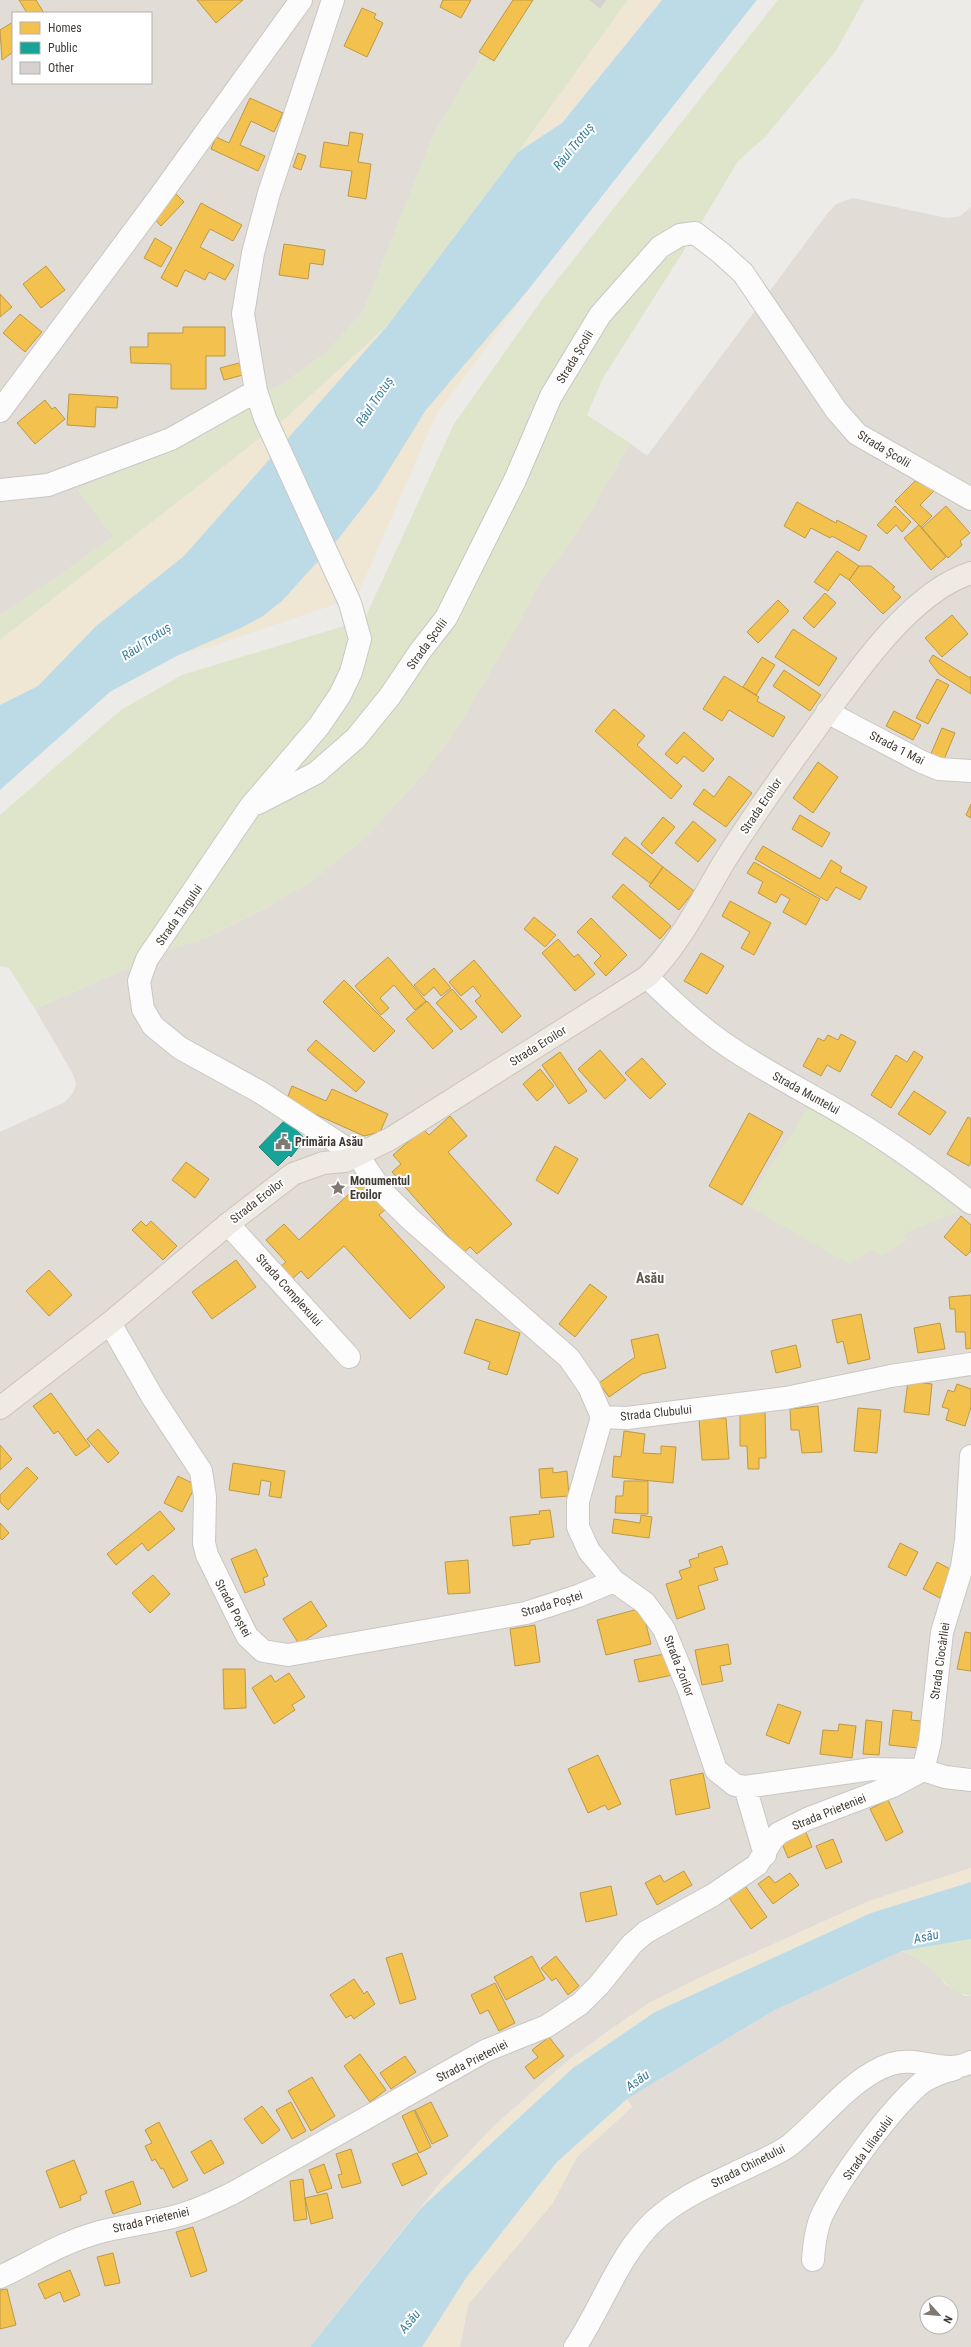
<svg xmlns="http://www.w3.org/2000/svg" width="971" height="2347" font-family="'Roboto Condensed',sans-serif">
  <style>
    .residential { fill: #e1dcd6; fill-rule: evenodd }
    .green { fill: #dee5ca }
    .sand { fill: #efe6d4 }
    .water { fill: #bddbe7 }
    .pier { fill: #edebe8 }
    .homes { fill: #f2c14e; stroke: #bd9946 }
    .public { fill: #17a398; stroke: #24847a }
    .building { fill: #d5d2cf; stroke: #d5d2ce }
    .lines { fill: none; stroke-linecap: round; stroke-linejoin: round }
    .minor-casing { stroke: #c9c7c4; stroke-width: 24 }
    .major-casing { stroke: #cdc4b8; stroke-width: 24 }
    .minor { stroke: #fcfcfc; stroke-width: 22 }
    .major { stroke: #efeae3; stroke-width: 22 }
    .labels { text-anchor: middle; stroke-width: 4; stroke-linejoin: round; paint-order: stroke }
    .street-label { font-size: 12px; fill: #423b35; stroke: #fff }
    .poi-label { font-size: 12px; font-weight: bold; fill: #423b35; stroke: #fff; text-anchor: start }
    .water-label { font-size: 13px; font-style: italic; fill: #3a7c99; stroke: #fff }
    .quarter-label { font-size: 14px; font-weight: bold; fill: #63584e; stroke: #fff }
  </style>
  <rect width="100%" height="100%" fill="#edebe8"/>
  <path class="residential" d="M0 0H514L434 134 363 312 325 354 282 384 78 490 114 537 0 616ZM13 13H151V83H13Z
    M853 198 947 218 960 216 971 207V1868L869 1901 703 1976 649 2003 607 2032 566 2062 493 2127 440 2183 310 2347H0V1132L65 1102 73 1093 76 1084 73 1074 35 1009 169 950 208 937 268 907 314 879 366 837 417 781 454 733 514 631 537 587 583 524 630 443 647 456 827 214 836 204Z
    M902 1951 922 1961 936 1972 945 1984 965 1996H971V2347H460L468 2305 552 2204 577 2157 632 2107 627 2099 773 2011ZM927 2303H951V2327H927Z"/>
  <path class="green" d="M514 0H628L518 152 388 325 286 418 0 640V616L114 537 78 490 282 384 325 354 363 312 434 134Z
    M778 0H864L836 51 765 137 738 161 695 233 603 378 587 415 630 443 583 524 537 587 514 631 454 733 417 781 366 837 314 879 268 907 208 937 169 950 35 1009 9 968 0 966V815L121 710 182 675 344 626 366 616 454 424 543 298Z
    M808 1107 832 1116 960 1211 903 1234 908 1240 881 1256 871 1250 849 1264 746 1205Z
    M971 1939V1996L954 1991 922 1961 902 1951Z"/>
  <path class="sand" d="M628 0H662L561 124 518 152Z
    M529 289 436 415 357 597 212 646 179 655 241 628 263 616 282 601 339 538 377 489 426 410Z
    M388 325 184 556 96 626 38 686 0 705V640L286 418Z
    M971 1868V1882L871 1913 655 2012 573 2068 421 2208 440 2183 493 2127 566 2062 649 2003 703 1976 869 1901Z
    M627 2099 632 2107 577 2157 552 2204 468 2305 460 2347H422L466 2278 557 2162Z"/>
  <path class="water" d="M662 0H757L529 289 426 410 377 489 339 538 282 601 263 616 241 628 179 655 110 692 0 790V705L38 686 96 626 184 556 388 325 518 152 562 123Z
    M971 1882V1939L902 1951 773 2011 627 2099 557 2162 466 2278 422 2347H310L421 2208 573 2068 655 2012 871 1913Z"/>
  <path class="pier" d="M757 0H759L512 312 529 289Z
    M192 651 111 694 0 792 110 692 179 655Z"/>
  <path class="homes" d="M19 0H36L44 13H27Z
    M197 0H243L216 23Z
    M443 0H471L461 18 440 7Z
    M513 0H533L494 61 479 52Z
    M362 8 376 14 374 18 383 23 367 57 344 46Z
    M13 22V52L2 60 0 30Z
    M250 98 283 113 274 132 251 121 240 145 265 156 258 171 211 149 216 137 229 143Z
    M350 132 363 134 358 162 371 164 366 199 348 196 352 171 320 167 324 142 348 146Z
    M298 153 306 156 301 170 293 167Z
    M176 194 184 202 161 226 154 218Z
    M201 203 242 225 233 241 210 229 200 247 234 265 225 280 209 272 205 280 185 270 177 287 161 278Z
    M155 238 172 248 161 267 144 258Z
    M284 244 325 250 323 265 310 263 308 279 279 275Z
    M46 266 65 290 41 308 23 284Z
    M0 294 12 307 0 317Z
    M20 314 42 332 25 352 3 333Z
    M183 327H225V356H206V389H171V364L131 363 130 347H148V333H183Z
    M239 363 243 375 224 380 220 368Z
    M69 394 118 397 117 408 96 407 95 427 67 425Z
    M45 400 52 409 55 407 65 419 35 444 17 423Z
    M915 481 935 490 920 505 932 516 921 527 895 501Z
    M797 502 836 523 837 520 867 536 859 551 832 536 830 538 811 528 805 538 784 526Z
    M895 506 911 522 902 532 896 525 887 534 877 525Z
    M946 506 970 533 960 541 962 545 948 558 922 528Z
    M919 525 946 557 931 570 904 538Z
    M837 551 859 566 849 580 840 574 828 591 814 582Z
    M859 566H871L895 587 892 589 901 597 883 614 849 580Z
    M825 593 836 603 814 628 803 618Z
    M778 600 789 611 758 643 747 632Z
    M952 615 968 634 942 657 925 638Z
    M793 629 837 658 819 686 775 657Z
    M933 655 970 678 971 676V694L939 674 929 661Z
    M762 657 775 665 756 695 743 687Z
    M784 670 821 695 810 711 773 686Z
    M724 676 759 697 757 701 785 717 773 737 729 710 722 721 703 709Z
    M937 679 949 685 928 724 916 718Z
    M614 709 645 736 637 745 682 786 671 799 595 731Z
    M894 711 921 725 913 740 886 726Z
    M942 728 955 733 943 762 930 756Z
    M684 732 714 759 703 772 684 756 677 764 665 754Z
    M818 762 838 777 813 813 793 798Z
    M729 776 752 793 726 827 693 804 704 789 714 797Z
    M971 804V818L966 815Z
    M800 815 830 833 822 847 792 829Z
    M663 817 675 827 652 854 641 844Z
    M693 821 716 840 698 862 675 843Z
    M625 837 663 867 651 884 612 854Z
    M763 846 820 879 831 860 842 867 840 872 867 887 860 900 836 887 827 901 755 859Z
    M754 862 820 899 806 925 783 912 790 899 781 894 776 903 758 893 763 882 747 873Z
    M663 867 694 891 679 910 649 886Z
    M623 884 671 926 660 939 612 897Z
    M730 901 771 923 754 955 741 948 750 932 722 916Z
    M534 917 556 935 545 947 524 929Z
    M591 918 627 955 606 976 594 963 601 956 577 932Z
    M558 939 574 957 578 954 595 974 575 991 542 953Z
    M701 953 724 966 707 994 684 981Z
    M388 957 426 1001 415 1010 394 985 380 998 389 1008 381 1015 355 986Z
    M474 960 521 1016 502 1033 475 1001 481 996 473 986 461 996 449 982Z
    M434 968 451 988 441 996 434 987 424 996 414 985Z
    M344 980 395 1031 374 1052 323 1002Z
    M452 989 477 1017 461 1030 436 1003Z
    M427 1001 453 1031 433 1049 406 1019Z
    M841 1034 856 1042 840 1072 827 1065 821 1076 803 1066 818 1038 824 1041 828 1035 838 1040Z
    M316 1040 365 1082 356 1092 307 1050Z
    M600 1050 626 1080 605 1099 578 1069Z
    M914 1051 923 1057 891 1108 871 1095 896 1055 907 1062Z
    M560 1052 587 1091 569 1104 542 1065Z
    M642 1058 666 1084 650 1099 625 1073Z
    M540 1069 554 1086 537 1101 523 1084Z
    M292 1086 326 1101 332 1089 388 1114 380 1132 364 1136 286 1101Z
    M914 1091 946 1112 930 1135 898 1114Z
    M749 1113 783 1132 742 1205 709 1186Z
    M450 1116 467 1136 448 1152 512 1224 477 1254 470 1247 463 1253 392 1172 401 1164 393 1155 423 1129 429 1135Z
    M968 1117 971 1119V1162L969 1166 947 1154Z
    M555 1146 578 1159 558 1194 536 1180Z
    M186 1162 209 1179 195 1198 172 1180Z
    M362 1182 386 1209 379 1215 445 1287 410 1319 344 1246 308 1279 301 1271 292 1279 281 1266 286 1262 266 1240 284 1224 299 1240Z
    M961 1216 971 1225V1251L966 1256 944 1237Z
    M141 1221 146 1226 151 1221 177 1246 163 1260 132 1230Z
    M236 1260 256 1287 212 1319 192 1292Z
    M49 1270 72 1295 49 1316 26 1291Z
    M590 1284 607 1297 575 1337 559 1324Z
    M971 1295V1348L966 1349 965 1332H956L955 1309H950L949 1297Z
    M861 1314 870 1359 848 1364 843 1341 837 1343 832 1320Z
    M476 1319 520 1333 507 1375 488 1369 490 1362 464 1353Z
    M940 1323 945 1349 918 1353 914 1328Z
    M658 1334 666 1368 642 1374 609 1397 599 1383 635 1357 631 1340Z
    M796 1345 801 1367 776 1373 771 1351Z
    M908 1381 932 1384 929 1415 904 1412Z
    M957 1384 971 1389V1407L965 1426 946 1420 949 1409 942 1407 948 1390 954 1392Z
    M51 1393 90 1446 76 1456 58 1431 54 1434 33 1406Z
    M818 1406 822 1452 802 1453 799 1430H791L790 1409Z
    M858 1408 881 1410 877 1453 854 1451Z
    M740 1412H765L766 1458H759V1469H748L747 1446H740Z
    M726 1418 729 1459 702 1460 699 1419Z
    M98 1429 119 1453 108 1463 87 1439Z
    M624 1431 645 1434 643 1453 661 1454V1446L676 1447 673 1483 612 1477 614 1456 621 1457Z
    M0 1445 12 1459 0 1470Z
    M233 1463 285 1471 281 1498 269 1496 271 1482 261 1480 259 1495 229 1490Z
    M27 1467 38 1478 8 1510 0 1502V1495Z
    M553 1468V1473L567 1471 569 1496 541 1498 539 1469Z
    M178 1476 196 1485 182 1512 164 1503Z
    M624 1481H648V1514L615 1513 616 1496H623Z
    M550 1510 554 1537 530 1540V1544L513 1546 510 1517 540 1514 539 1511Z
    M160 1511 175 1529 148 1551 142 1543 116 1565 107 1554Z
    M641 1515 652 1517 649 1538 612 1533 614 1519 640 1523Z
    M0 1523 9 1533 2 1540 0 1538Z
    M900 1543 918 1552 906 1576 888 1567Z
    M722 1546 728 1564 714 1568 718 1580 698 1586 705 1609 677 1619 666 1584 682 1579 679 1571 691 1567 689 1560 699 1557 698 1554Z
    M256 1549 268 1576 263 1578 265 1585 245 1593 231 1559Z
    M468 1560 470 1593 448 1594 445 1562Z
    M937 1562 954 1571 940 1598 923 1589Z
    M153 1575 170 1594 150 1613 132 1593Z
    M311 1601 327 1626 299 1644 283 1619Z
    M642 1608 651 1644 606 1655 597 1620Z
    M535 1625 540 1662 515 1666 510 1629Z
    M965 1632 971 1633V1671L957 1669Z
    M728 1644 731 1664 720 1666 723 1681 702 1685 695 1650Z
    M669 1653 673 1675 639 1682 634 1660Z
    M223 1669H245L246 1708 224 1709Z
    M289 1673 305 1697 292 1705 295 1710 274 1724 252 1688 271 1675 275 1682Z
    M778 1704 801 1712 789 1744 766 1735Z
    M893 1710 912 1712 911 1720 921 1721 918 1748 889 1745Z
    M866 1720 882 1722 879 1755 863 1754Z
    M839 1724 856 1726 852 1758 820 1754 823 1730 838 1731Z
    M598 1755 621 1804 608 1810 605 1805 588 1813 568 1769Z
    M703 1773 710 1808 676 1815 670 1780Z
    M888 1800 903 1832 886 1841 870 1809Z
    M805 1830 812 1847 788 1858 781 1841Z
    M833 1839 842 1862 826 1869 816 1846Z
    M684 1871 692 1885 657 1905 645 1883 660 1875 664 1882Z
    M790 1873 799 1885 773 1904 758 1884 769 1876 775 1883Z
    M743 1883 767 1917 751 1929 727 1895Z
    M611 1886 617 1915 586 1922 580 1893Z
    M402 1953 416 1999 400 2004 386 1958Z
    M532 1956 545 1979 506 2000 494 1977Z
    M556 1956 579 1986 568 1995 556 1978 552 1981 541 1968Z
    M354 1979 364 1994 367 1991 375 2004 354 2019 351 2015 346 2018 330 1995Z
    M495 1983 515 2023 499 2031 488 2010 480 2014 471 1995Z
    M549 2037 564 2056 534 2079 525 2067 538 2057 532 2050Z
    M360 2054 386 2090 370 2102 344 2066Z
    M405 2056 416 2072 391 2089 380 2073Z
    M312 2077 335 2116 311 2131 288 2091Z
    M291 2102 306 2131 292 2139 276 2110Z
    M431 2102 448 2136 432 2144 415 2110Z
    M262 2106 280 2130 262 2144 244 2119Z
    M414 2110 431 2147 419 2153 402 2116Z
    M159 2122 188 2180 173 2188 163 2168 161 2169 155 2159 152 2161 145 2146 152 2143 145 2130Z
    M211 2140 224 2163 204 2174 191 2152Z
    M351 2149 361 2183 342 2188 338 2175 342 2174 336 2154Z
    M417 2153 427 2174 402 2186 392 2164Z
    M74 2160 87 2193 80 2196 81 2200 60 2208 46 2171Z
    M324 2164 332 2188 317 2193 309 2170Z
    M303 2179 307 2219 294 2221 290 2181Z
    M133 2181 141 2204 113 2214 105 2191Z
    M327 2193 333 2218 311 2224 305 2198Z
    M193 2227 207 2271 191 2277 176 2232Z
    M113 2253 120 2283 105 2286 97 2257Z
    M70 2270 80 2295 64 2302 60 2292 45 2299 38 2284Z
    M7 2289 16 2325 0 2329V2290Z"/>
  <path class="public" d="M286 1119 305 1139 291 1157 289 1155 278 1166 259 1147Z"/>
  <path class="building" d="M590 0H606L600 8Z"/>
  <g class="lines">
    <defs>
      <path id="minor" d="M333 0 269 193 253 253 243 314 256 391 265 418 350 603 360 639 351 672 340 695 319 726 250 807 147 959 139 981 143 1009 153 1026 180 1048 260 1092 358 1156 382 1191 410 1219 569 1358 589 1387 602 1417 627 1418 786 1398 891 1376 971 1364
        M0 411 160 196 301 0
        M0 490 48 485 171 439 256 391
        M827 712 922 762 939 769 971 771
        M258 803 316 773 356 738 390 696 421 650 446 618 515 480 551 396 600 315 660 247 680 235 695 233 721 253 743 273 836 410 857 434 971 499
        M647 977C671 1000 695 1023 722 1042 763 1071 807 1092 850 1118 892 1143 932 1172 971 1203
        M228 1224 349 1357
        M110 1323 153 1398 201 1471 205 1497 204 1543 207 1555 247 1636 263 1651 288 1655 526 1613 578 1596 614 1581
        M602 1417 578 1501V1527L589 1551 614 1581 645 1603 664 1629 689 1690 716 1770 735 1785 745 1787 872 1769 923 1770 945 1777 971 1780
        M923 1770 930 1742 942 1632 962 1567 966 1541 971 1456
        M745 1787 765 1855
        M813 2260C814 2245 816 2227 823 2213 841 2176 890 2110 920 2084 930 2076 942 2072 954 2069
        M0 2277C34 2261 59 2244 96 2233 124 2225 153 2223 180 2215 198 2210 216 2201 233 2193L485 2051 547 2026 580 2004 599 1985 632 1944 646 1932 713 1895 757 1865 772 1840 779 1833 807 1819 893 1786 923 1770
        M575 2347C602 2307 618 2256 653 2222 680 2196 717 2182 750 2166 763 2160 778 2154 790 2145 821 2120 853 2076 891 2064 918 2055 945 2076 971 2062"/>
      <path id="major" d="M0 1408 110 1323 228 1224 293 1174 323 1163 345 1161 390 1139 647 977C680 944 700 902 724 862 751 819 780 778 810 737 848 684 907 593 971 573"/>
    </defs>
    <use href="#minor" class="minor-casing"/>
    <use href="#major" class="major-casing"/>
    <use href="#minor" class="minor"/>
    <use href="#major" class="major"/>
  </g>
  <defs>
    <symbol id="civic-bare" viewBox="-9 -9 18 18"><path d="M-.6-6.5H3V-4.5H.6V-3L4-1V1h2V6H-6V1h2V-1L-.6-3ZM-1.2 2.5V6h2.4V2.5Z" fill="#7e7974" stroke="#fff" stroke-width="2.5" paint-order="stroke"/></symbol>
    <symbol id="sight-bare" viewBox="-9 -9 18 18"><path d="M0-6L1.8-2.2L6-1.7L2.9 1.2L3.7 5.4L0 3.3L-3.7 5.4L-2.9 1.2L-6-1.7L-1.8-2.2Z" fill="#7e7974" stroke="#fff" stroke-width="2.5" paint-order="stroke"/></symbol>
  </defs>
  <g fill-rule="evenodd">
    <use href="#civic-bare" x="272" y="1131" width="22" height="22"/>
    <use href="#sight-bare" x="327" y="1177" width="22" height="22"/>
  </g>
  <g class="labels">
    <g class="street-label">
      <text transform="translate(575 357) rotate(-59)" y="4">Strada Școlii</text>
      <text transform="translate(884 449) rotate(31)" y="4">Strada Școlii</text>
      <text transform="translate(427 644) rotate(-54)" y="4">Strada Școlii</text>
      <text transform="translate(897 748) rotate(27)" y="4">Strada 1 Mai</text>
      <text transform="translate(761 806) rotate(-56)" y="4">Strada Eroilor</text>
      <text transform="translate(179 915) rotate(-55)" y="4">Strada Târgului</text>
      <text transform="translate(538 1046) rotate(-32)" y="4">Strada Eroilor</text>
      <text transform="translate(806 1093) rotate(29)" y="4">Strada Muntelui</text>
      <text transform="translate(257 1201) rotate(-38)" y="4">Strada Eroilor</text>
      <text transform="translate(289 1290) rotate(48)" y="4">Strada Complexului</text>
      <text transform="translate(656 1413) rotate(-6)" y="4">Strada Clubului</text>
      <text transform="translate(552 1604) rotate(-17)" y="4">Strada Poștei</text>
      <text transform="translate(233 1608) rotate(62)" y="4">Strada Poștei</text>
      <text transform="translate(940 1661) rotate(-82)" y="4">Strada Ciocârliei</text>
      <text transform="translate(679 1666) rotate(69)" y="4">Strada Zorilor</text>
      <text transform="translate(829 1812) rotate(-22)" y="4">Strada Prieteniei</text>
      <text transform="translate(472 2061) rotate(-27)" y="4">Strada Prieteniei</text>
      <text transform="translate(868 2148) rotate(-54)" y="4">Strada Liliacului</text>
      <text transform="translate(748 2166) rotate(-27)" y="4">Strada Chinetului</text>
      <text transform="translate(151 2220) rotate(-13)" y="4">Strada Prieteniei</text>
    </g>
    <g class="poi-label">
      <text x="295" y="1146">Primăria Asău</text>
      <text x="350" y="1185">Monumentul<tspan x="350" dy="14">Eroilor</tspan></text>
    </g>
    <g class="water-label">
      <text transform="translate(573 146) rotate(-51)" y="5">Râul Trotuș</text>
      <text transform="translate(374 401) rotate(-56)" y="5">Râul Trotuș</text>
      <text transform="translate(146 641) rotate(-34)" y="5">Râul Trotuș</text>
      <text transform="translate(926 1936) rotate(-13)" y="5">Asău</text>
      <text transform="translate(637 2080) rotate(-36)" y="5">Asău</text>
      <text transform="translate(409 2321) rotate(-51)" y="5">Asău</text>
    </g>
    <g class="quarter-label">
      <text x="650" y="1283">Asău</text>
    </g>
  </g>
  <rect x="12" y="12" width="140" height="72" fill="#ffffff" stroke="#b3b1ae"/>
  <rect x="20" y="22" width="20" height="12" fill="#f2c14e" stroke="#b3b1ae"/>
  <text x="48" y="32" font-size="12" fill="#423b35">Homes</text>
  <rect x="20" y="42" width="20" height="12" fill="#17a398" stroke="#b3b1ae"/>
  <text x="48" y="52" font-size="12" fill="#423b35">Public</text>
  <rect x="20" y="62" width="20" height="12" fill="#d5d2cf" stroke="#b3b1ae"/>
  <text x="48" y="72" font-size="12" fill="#423b35">Other</text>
  <g transform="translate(939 2315) rotate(117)"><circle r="19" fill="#ffffff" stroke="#b3b1ae"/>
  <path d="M0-3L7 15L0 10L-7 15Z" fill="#7e7974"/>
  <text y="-6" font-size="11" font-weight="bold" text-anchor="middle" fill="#423b35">N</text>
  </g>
</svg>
